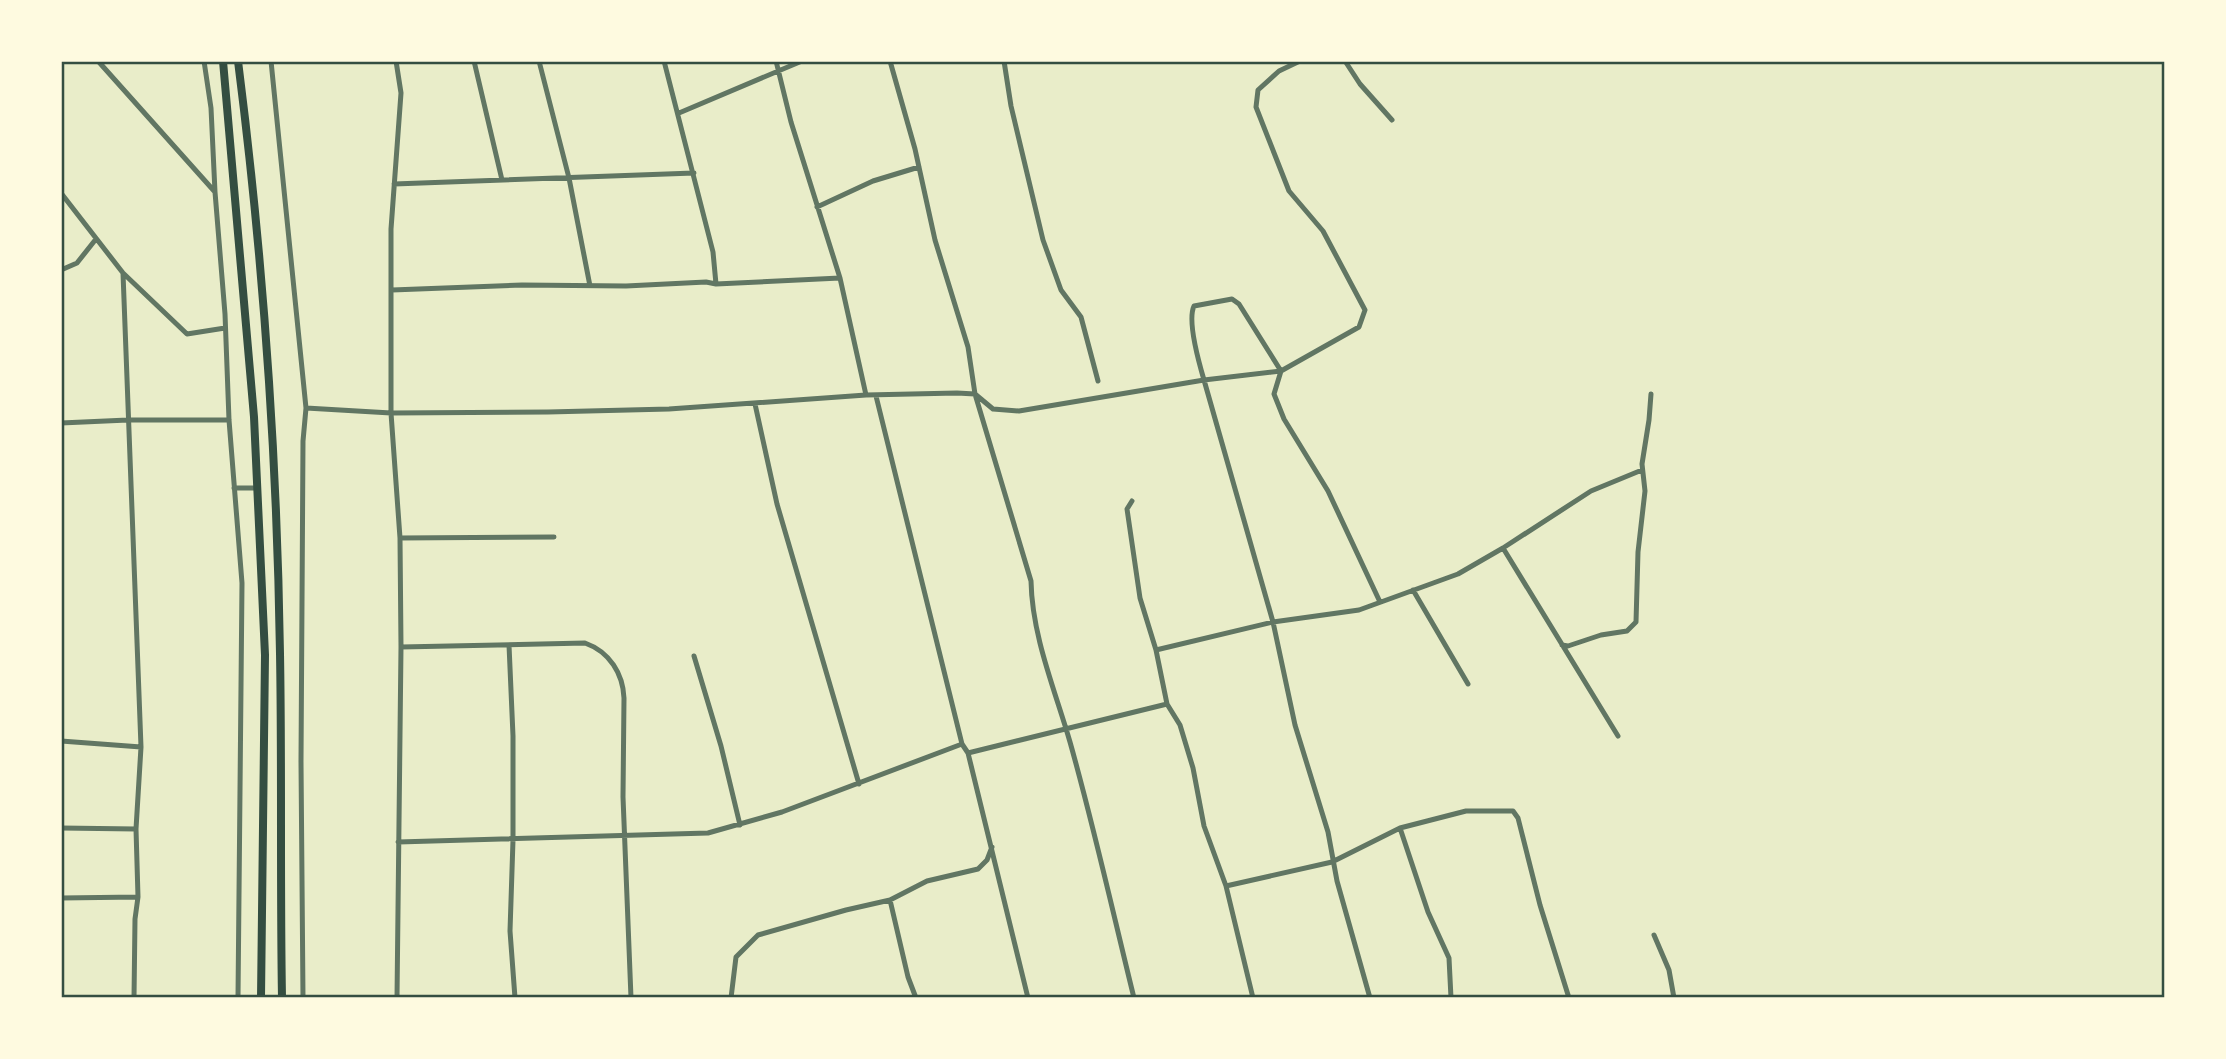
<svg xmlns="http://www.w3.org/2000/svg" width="2226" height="1059" font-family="Quicksand,sans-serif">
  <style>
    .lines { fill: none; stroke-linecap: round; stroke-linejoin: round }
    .minor { stroke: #617663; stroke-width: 5 }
    .primary { stroke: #344e41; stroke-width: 8 }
    .neatline { fill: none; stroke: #344e41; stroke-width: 2.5 }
  </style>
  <rect width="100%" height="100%" fill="#e9edc9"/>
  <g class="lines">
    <path class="minor" d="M98 61 215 192 225 314 229 420 242 583 238 998
      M204 61 211 108 215 192
      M271 61 306 408 303 441 301 762 303 998
      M396 61 401 93 391 229V413L400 538 401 647 397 998
      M474 61 502 180
      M539 61 569 178 590 286
      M664 61 713 252 716 284
      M776 61 791 122 840 278 866 395
      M890 61 915 149 935 240 968 347 975 394 1031 581C1032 636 1055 690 1070 742 1094 827 1113 913 1134 998
      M1004 61 1011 106 1043 240 1061 290 1081 317 1098 381
      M1345 61 1360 84 1392 120
      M679 113 802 61
      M394 184 694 173
      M61 193 123 273 141 747 136 829 138 897 135 919 134 998
      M817 207 873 181 919 167
      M61 270 77 263 96 239
      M123 273 187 334 225 328
      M392 290 522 285 626 286 706 282 716 284 840 278
      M876 396 962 744
      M755 404 777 504 859 784
      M306 408 391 413 548 412 669 409 866 395 957 393 975 394 993 409 1019 411 1204 380 1281 371 1359 327 1365 310 1323 231 1289 191 1256 107 1258 90 1279 71 1300 61
      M61 423 128 420H229
      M234 488H258
      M1132 501 1127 509 1140 598 1156 650 1167 704 1180 725 1193 768 1204 826 1226 886 1253 998
      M400 538 554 537
      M1503 548 1618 736
      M1413 590 1468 684
      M509 645 513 736V840L510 931 515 998
      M1562 645 1568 646 1601 635 1627 631 1636 622 1638 552 1645 491 1642 464 1649 420 1651 394
      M401 647 585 643C610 652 623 674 624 698L623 797 631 998
      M1156 650 1273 622 1359 610 1458 574 1503 548 1591 491 1642 470
      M694 656 721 746 740 825
      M61 741 141 747
      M968 753 1028 998
      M61 828 136 829
      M1400 828 1428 912 1449 958 1451 998
      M398 842 708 833 782 812 962 744 968 753 1167 704
      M1226 886 1332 862 1400 828 1466 811H1513L1518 818 1540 905 1569 998
      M61 898 138 897
      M890 900 908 977 916 998
      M1654 935 1669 970 1674 998
      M731 998 736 957 758 935 846 910 890 900 927 881 978 869 987 860 992 847
      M1370 998 1337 881 1328 832 1295 725 1273 622 1204 380C1199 363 1187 321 1194 306L1232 299 1239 304 1281 371 1274 394 1284 419 1328 491 1380 602"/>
    <path class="primary" d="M223 61 254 417 265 655 261 998
      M238 61C263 257 277 456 280 653 282 768 280 883 282 998"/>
  </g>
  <rect width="2226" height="1059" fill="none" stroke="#fefae0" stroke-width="126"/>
  <rect x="63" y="63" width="2100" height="933" class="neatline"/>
</svg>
